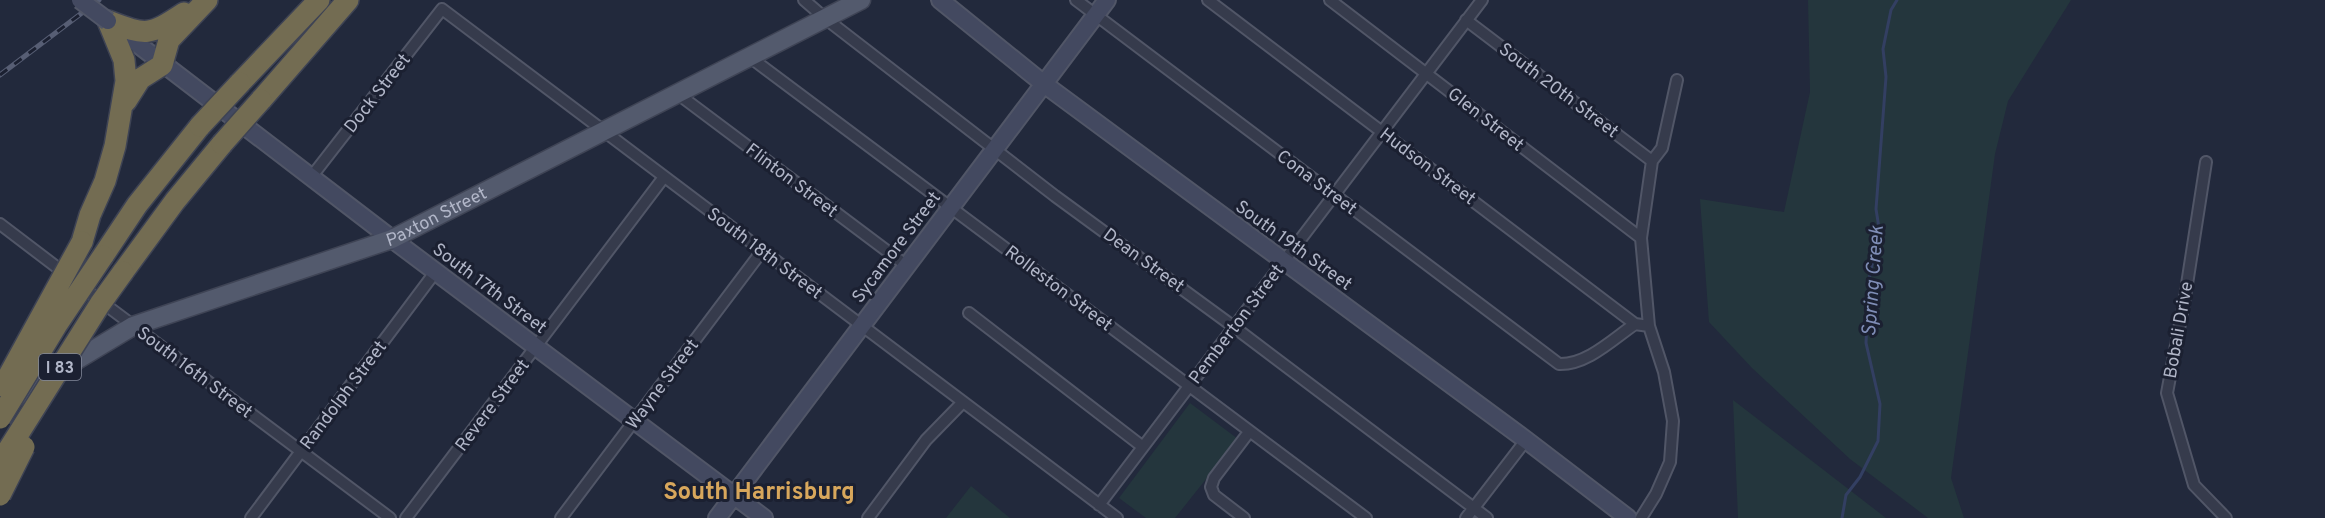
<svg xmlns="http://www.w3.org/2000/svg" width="2325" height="518" font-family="Overpass,sans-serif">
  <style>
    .green { fill: #24363d }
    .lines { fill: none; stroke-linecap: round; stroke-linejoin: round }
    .stream { stroke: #333f62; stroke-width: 3 }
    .street-casing { stroke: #515667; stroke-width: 14 }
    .secondary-casing { stroke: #515667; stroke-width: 20 }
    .primary-casing { stroke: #3f4455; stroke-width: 21 }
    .highway-casing { stroke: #3e4354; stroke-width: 24 }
    .street { stroke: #363b4c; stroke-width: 10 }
    .secondary { stroke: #434960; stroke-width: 16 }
    .primary { stroke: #535a6d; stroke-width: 18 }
    .highway { stroke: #736c52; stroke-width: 21 }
    .rail-casing { stroke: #575e74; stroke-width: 5 }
    .rail { stroke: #1b2031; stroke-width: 3; stroke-dasharray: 9; stroke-linecap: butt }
    .secondary-bridge-casing { stroke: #515667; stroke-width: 20; stroke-linecap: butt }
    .highway-bridge-casing { stroke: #3e4354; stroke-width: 24; stroke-linecap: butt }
    .secondary-bridge { stroke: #434960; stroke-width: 16 }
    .highway-bridge { stroke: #736c52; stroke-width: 21 }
    .labels { text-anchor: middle; stroke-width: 6; stroke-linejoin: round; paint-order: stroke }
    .shield { fill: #1b2031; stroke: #84899b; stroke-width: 1.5 }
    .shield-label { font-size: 16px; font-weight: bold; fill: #b1b6c8 }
    .street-label { font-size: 18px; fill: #b1b6c8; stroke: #1b2031 }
    .water-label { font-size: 20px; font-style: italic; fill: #7f8db6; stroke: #1b2031 }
    .district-label { font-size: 24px; font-weight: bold; fill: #d8a75c; stroke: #1b2031 }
  </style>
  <rect width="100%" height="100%" fill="#22293c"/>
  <path class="green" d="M1808 0H2071L2008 101 1995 154 1951 478 1964 518H1928L1850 459 1752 368 1709 322 1700 199 1784 212 1810 92Z
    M1733 400 1886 518H1738Z
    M1190 403 1238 439 1175 518H1146L1119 498Z
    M971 486 1010 518H946Z"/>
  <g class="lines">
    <path class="stream" d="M1842 518 1846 495 1860 477 1878 441 1880 404 1866 343 1869 280 1879 228 1876 209 1886 77 1883 49 1891 10 1897 0"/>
    <defs>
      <path id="street" d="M804 0 826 19 1055 196 1234 327 1487 518
        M1076 0 1559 364C1587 365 1613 339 1635 324
        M1208 0 1635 324 1649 326
        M1330 0 1641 238
        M1466 20 1652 161
        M751 58 1366 518
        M678 94 907 266
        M2206 162 2185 297 2167 393 2194 485 2226 518
        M312 176 442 9 1117 518
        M0 224 67 275
        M79 285 390 518
        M969 313 1143 447
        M1099 505 1482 0
        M251 518 436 271
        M406 518 664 177
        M561 518 762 251
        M868 518 926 440 963 402
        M1244 518 1214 495 1211 487 1214 478 1249 432
        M1466 518 1526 440
        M1641 518 1656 494 1670 462 1673 421 1664 372 1649 326 1641 238 1652 161 1662 148 1677 80"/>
      <path id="secondary" d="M940 0 1044 84 1526 440 1628 518
        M114 26 392 239 764 518
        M717 518 1107 0"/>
      <g id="primary">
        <path id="s1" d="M12 399 133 326 392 239 861 0"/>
      </g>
      <path id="highway" d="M108 21C147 36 149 36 184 13
        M240 83 319 0
        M261 100 348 0
        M126 101 140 79 162 65 169 40 207 0
        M82 242 90 215 105 181 115 146 126 81 124 60 108 21
        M103 256 137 205 200 126
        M123 272 175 201 222 144"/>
    </defs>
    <use href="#street" class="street-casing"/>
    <use href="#secondary" class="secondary-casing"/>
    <use href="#primary" class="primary-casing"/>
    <use href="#highway" class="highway-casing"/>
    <use href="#street" class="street"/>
    <use href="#secondary" class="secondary"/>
    <use href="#primary" class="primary"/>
    <use href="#highway" class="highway"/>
    <defs>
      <path id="rail" d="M0 75 99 0"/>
    </defs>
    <use href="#rail" class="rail-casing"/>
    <use href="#rail" class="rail"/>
    <defs>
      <path id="secondary-bridge" d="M80 0 108 21"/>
      <path id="highway-bridge" d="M200 126 240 83
        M222 144 261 100
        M3 386 82 242
        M0 418 56 326 103 256
        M0 463 100 304 123 272
        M0 495 24 447"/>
    </defs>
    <use href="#secondary-bridge" class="secondary-bridge-casing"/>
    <use href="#highway-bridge" class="highway-bridge-casing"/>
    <use href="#secondary-bridge" class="secondary-bridge"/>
    <use href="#highway-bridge" class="highway-bridge"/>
  </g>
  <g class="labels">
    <rect class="shield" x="39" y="354" width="42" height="26" rx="4.5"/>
    <g class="shield-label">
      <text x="60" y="373">I 83</text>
    </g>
    <g class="street-label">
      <text transform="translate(1559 90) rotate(37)" y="6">South 20th Street</text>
      <text transform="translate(377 93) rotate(-52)" y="6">Dock Street</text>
      <text transform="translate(1486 119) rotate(38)" y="6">Glen Street</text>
      <text transform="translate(1428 166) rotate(37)" y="6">Hudson Street</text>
      <text transform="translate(792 180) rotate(37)" y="6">Flinton Street</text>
      <text transform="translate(1317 182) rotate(37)" y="6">Cona Street</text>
      <text dy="6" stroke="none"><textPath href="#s1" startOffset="464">Paxton Street</textPath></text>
      <text transform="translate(1294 245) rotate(36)" y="6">South 19th Street</text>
      <text transform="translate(896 247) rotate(-53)" y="6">Sycamore Street</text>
      <text transform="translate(765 253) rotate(37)" y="6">South 18th Street</text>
      <text transform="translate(1144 260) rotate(36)" y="6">Dean Street</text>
      <text transform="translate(490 288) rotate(37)" y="6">South 17th Street</text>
      <text transform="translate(1059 288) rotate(37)" y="6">Rolleston Street</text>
      <text transform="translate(1236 324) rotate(-53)" y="6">Pemberton Street</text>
      <text transform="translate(2178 330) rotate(-80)" y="6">Bobali Drive</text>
      <text transform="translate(195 372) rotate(37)" y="6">South 16th Street</text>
      <text transform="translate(662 384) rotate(-53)" y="6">Wayne Street</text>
      <text transform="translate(343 395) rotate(-53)" y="6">Randolph Street</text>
      <text transform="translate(492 405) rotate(-53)" y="6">Revere Street</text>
    </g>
    <g class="water-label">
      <text transform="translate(1872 281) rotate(-86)" y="7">Spring Creek</text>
    </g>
    <g class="district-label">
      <text x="759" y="499">South Harrisburg</text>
    </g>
  </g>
</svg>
